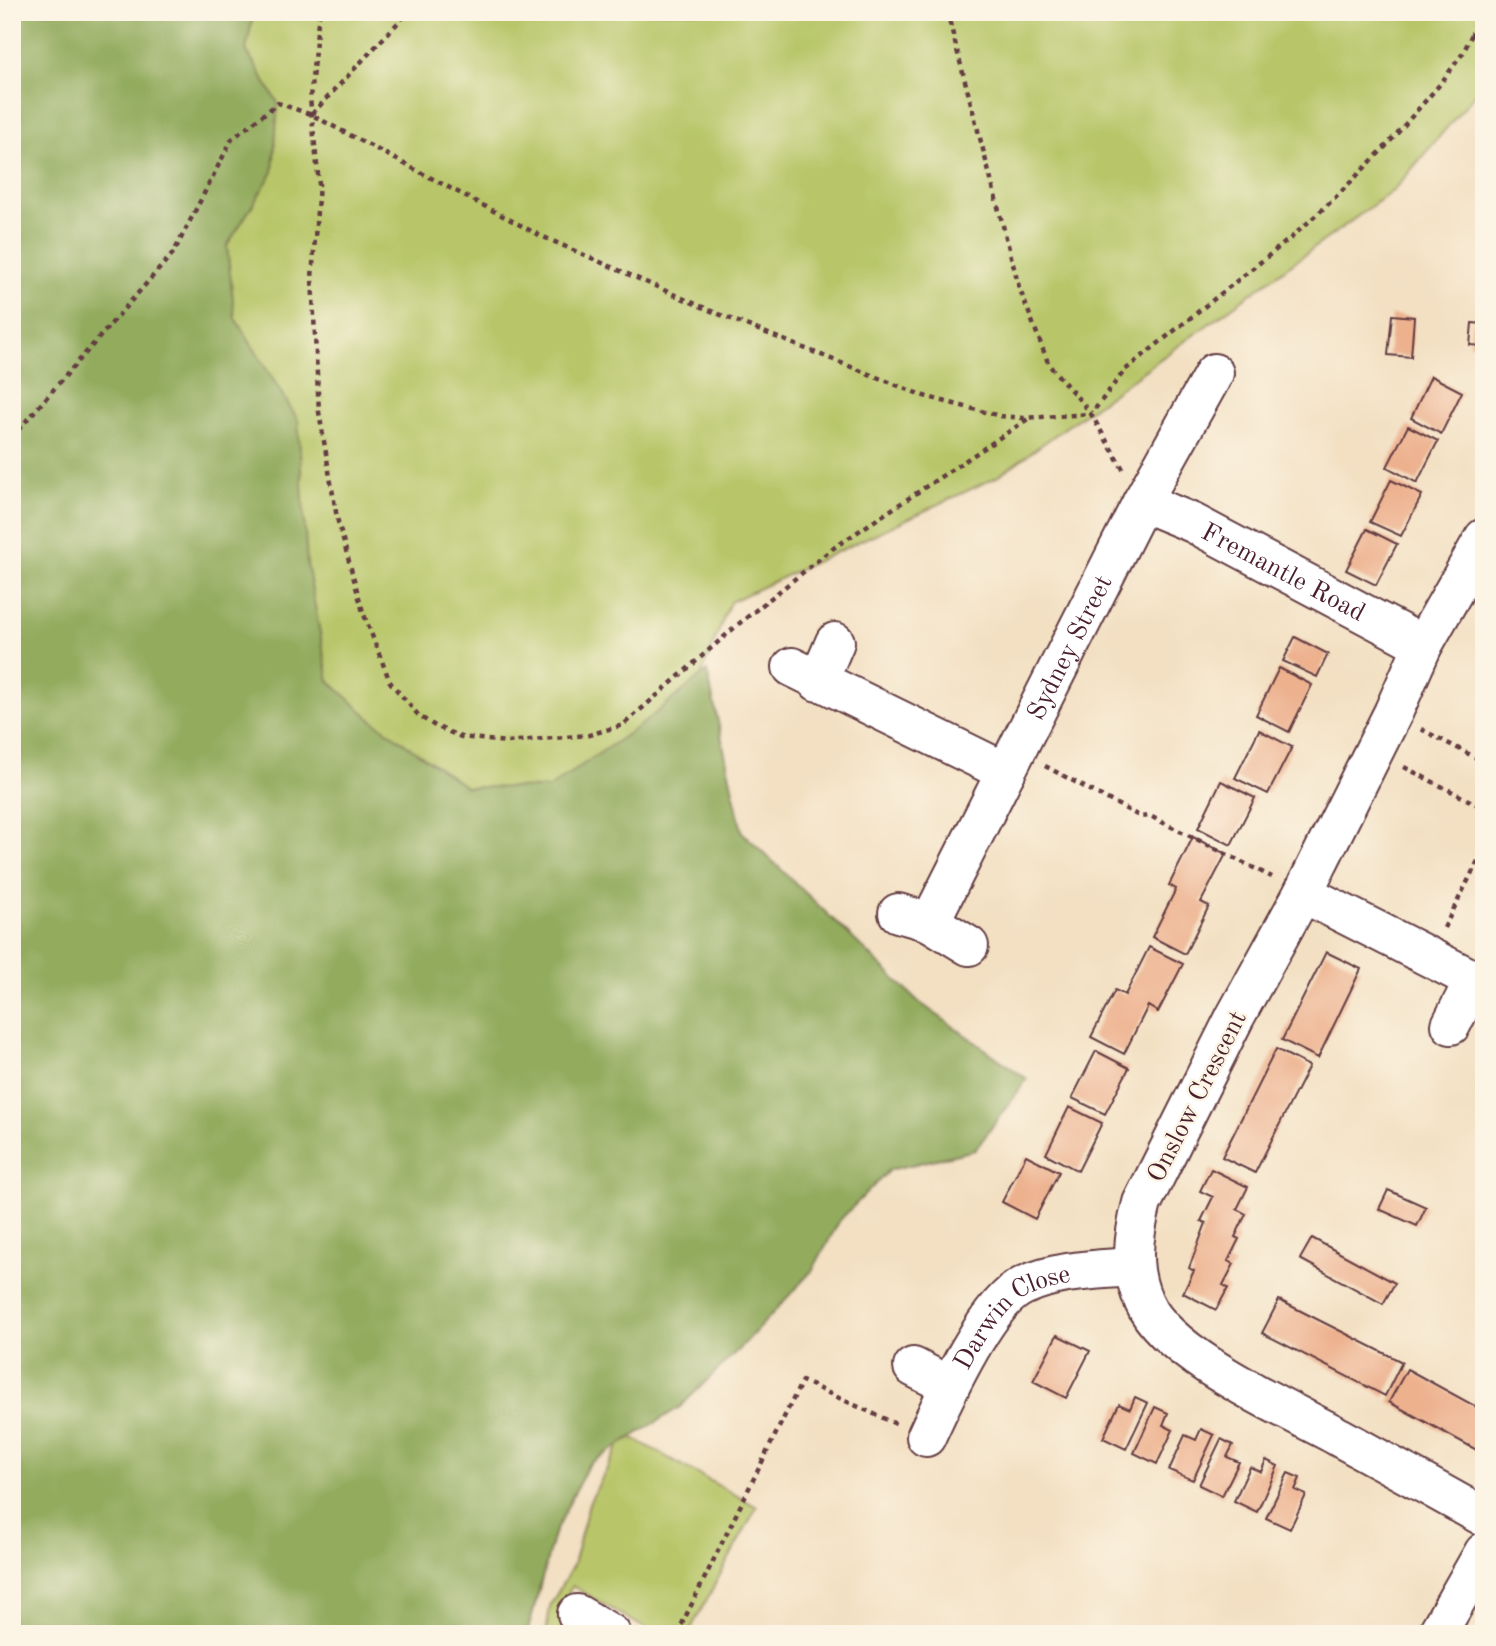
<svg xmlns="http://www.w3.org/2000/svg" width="1496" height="1646" font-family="'Old Standard TT',serif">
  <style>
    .green { fill: #b8c669; stroke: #81724a; stroke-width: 2 }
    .forest { fill: #92ab5d; stroke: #6e6544; stroke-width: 2 }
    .building { fill: #edb18e }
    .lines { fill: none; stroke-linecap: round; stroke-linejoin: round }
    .minor-casing { stroke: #633c42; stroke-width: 42 }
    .path { stroke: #633c42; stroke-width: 4.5; stroke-dasharray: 5 5; stroke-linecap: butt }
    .minor { stroke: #fff; stroke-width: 38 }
    .labels { text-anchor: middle; stroke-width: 5; stroke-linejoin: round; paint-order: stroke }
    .street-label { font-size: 26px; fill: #4a1f2b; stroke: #fcf5e5 }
  </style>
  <rect width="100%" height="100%" fill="#fcf5e5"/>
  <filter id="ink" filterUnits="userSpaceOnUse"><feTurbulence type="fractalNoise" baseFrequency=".0143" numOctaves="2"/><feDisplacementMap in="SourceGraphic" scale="14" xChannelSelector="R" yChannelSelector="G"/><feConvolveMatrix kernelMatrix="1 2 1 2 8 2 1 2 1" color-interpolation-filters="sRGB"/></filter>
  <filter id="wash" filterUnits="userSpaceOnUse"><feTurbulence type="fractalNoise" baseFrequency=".00686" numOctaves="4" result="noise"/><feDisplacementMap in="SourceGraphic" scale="28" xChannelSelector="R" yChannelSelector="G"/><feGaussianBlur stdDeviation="1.57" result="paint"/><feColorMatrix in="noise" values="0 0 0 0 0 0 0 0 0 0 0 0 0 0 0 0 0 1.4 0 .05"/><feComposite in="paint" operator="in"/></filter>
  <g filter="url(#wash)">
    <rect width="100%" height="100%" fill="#f3e0c3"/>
    <path class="green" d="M12 12H1484V84L1394 190 997 477 730 602 693 696 618 1425 539 1534 12 1634Z
      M629 1436 757 1507 688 1634H655L572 1586 564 1603 570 1634H546L550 1606 573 1565 589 1503 620 1444Z"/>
    <path class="forest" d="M12 12H254L246 50 278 103 273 172 227 246 235 318 298 420 307 564 329 681 372 720 466 787 549 788 645 722 707 671 742 832 919 1002 1027 1079 975 1150 889 1170 840 1220 812 1271 743 1345 680 1407 588 1465 554 1534 527 1634H12Z"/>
    <g id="blocks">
      <path class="building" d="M1392 315 1414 317 1411 357 1388 355Z
        M1472 323 1484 324V346L1470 345Z
        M1431 376 1462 392 1441 434 1411 418Z
        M1408 426 1438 441 1417 483 1387 467Z
        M1391 480 1422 495 1401 536 1370 522Z
        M1367 529 1397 544 1376 585 1346 570Z
        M1295 637 1328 654 1317 677 1283 661Z
        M1279 668 1312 685 1289 732 1256 715Z
        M1259 730 1292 747 1268 794 1235 778Z
        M1221 781 1255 798 1231 845 1198 828Z
        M1193 837 1226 854 1201 902 1209 906 1185 954 1152 937 1176 889 1169 885Z
        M1149 947 1183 964 1158 1012 1148 1006 1124 1054 1091 1037 1115 990 1125 995Z
        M1326 952 1361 969 1318 1058 1282 1040Z
        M1276 1049 1309 1066 1255 1173 1222 1157Z
        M1096 1051 1129 1068 1105 1114 1072 1098Z
        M1069 1107 1102 1123 1078 1171 1046 1154Z
        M1026 1155 1059 1172 1035 1219 1002 1202Z
        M1211 1169 1248 1187 1237 1209 1246 1214 1235 1237 1239 1239 1228 1261 1234 1264 1223 1285 1228 1288 1216 1310 1183 1293 1194 1271 1189 1268 1206 1223 1201 1221 1213 1197 1200 1191Z
        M1388 1190 1426 1207 1417 1226 1379 1209Z
        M1312 1238 1395 1283 1383 1304 1300 1259Z
        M1279 1300 1402 1362 1385 1396 1262 1333Z
        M1057 1335 1090 1351 1066 1398 1033 1381Z
        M1407 1369 1484 1411V1454L1389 1402Z
        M1135 1397 1148 1403 1126 1449 1103 1438 1119 1404 1130 1409Z
        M1155 1407 1168 1413 1163 1425 1173 1430 1157 1464 1134 1453Z
        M1201 1429 1214 1435 1193 1480 1169 1470 1185 1435 1196 1440Z
        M1221 1439 1233 1445 1227 1457 1239 1462 1222 1496 1199 1485Z
        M1266 1460 1278 1466 1257 1512 1234 1501 1250 1467 1261 1472Z
        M1288 1473 1300 1478 1295 1490 1306 1495 1290 1529 1266 1518Z"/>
    </g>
  </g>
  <g filter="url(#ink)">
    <use href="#blocks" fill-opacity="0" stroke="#633c42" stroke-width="2"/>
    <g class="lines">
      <defs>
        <g id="minor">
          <path id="s1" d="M1142 502 1193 523 1423 645"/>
          <path d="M1484 538 1423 645 1393 713 1303 893 1235 1017 1142 1203C1133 1237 1129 1269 1144 1302 1168 1357 1286 1408 1339 1437 1387 1463 1436 1490 1484 1517"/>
          <path d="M792 667 1006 772"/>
          <path d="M818 682 835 642"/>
          <path d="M1303 893 1484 985"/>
          <path d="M898 913 930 922 969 946"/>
          <path id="s2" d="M930 922 1142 502 1214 373"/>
          <path d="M1451 1025 1474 980"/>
          <path d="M913 1367 950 1386"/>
          <path id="s3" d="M926 1437C943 1400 986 1303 1023 1286 1058 1270 1095 1270 1133 1267"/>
          <path d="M577 1614 611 1634"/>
          <path d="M1437 1634 1484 1552"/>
        </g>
      </defs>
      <use href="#minor" class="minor-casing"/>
      <path class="path" d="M319 12 310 98 319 184 312 278 319 412 337 518 363 612 390 682 419 716 435 726 461 737 507 742 589 735 623 725 741 622 832 549 1031 417
        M947 12 1019 287 1049 365 1091 413
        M1477 12 1472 34 1484 55
        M312 114 408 12
        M12 437 174 252 232 139 278 103 312 115 539 235 716 313 924 396 1000 416 1023 418 1091 414
        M1123 469 1091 414 1125 370 1292 237 1335 198 1387 145 1441 83 1463 53 1472 34
        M1421 729 1484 762
        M1045 766 1141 817 1150 816 1272 877
        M1404 767 1484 808
        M1444 928 1484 849
        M677 1634 802 1381 896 1424"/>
      <use href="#minor" class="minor"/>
    </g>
  </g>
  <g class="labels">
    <g class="street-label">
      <text dy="9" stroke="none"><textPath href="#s1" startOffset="158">Fremantle Road</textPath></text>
      <text dy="9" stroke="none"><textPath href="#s2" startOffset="308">Sydney Street</textPath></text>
      <text transform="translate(1196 1096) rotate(-63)" y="9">Onslow Crescent</text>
      <text dy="9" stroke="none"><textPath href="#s3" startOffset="154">Darwin Close</textPath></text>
    </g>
  </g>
  <rect width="1496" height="1646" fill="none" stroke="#fcf5e5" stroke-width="42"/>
</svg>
